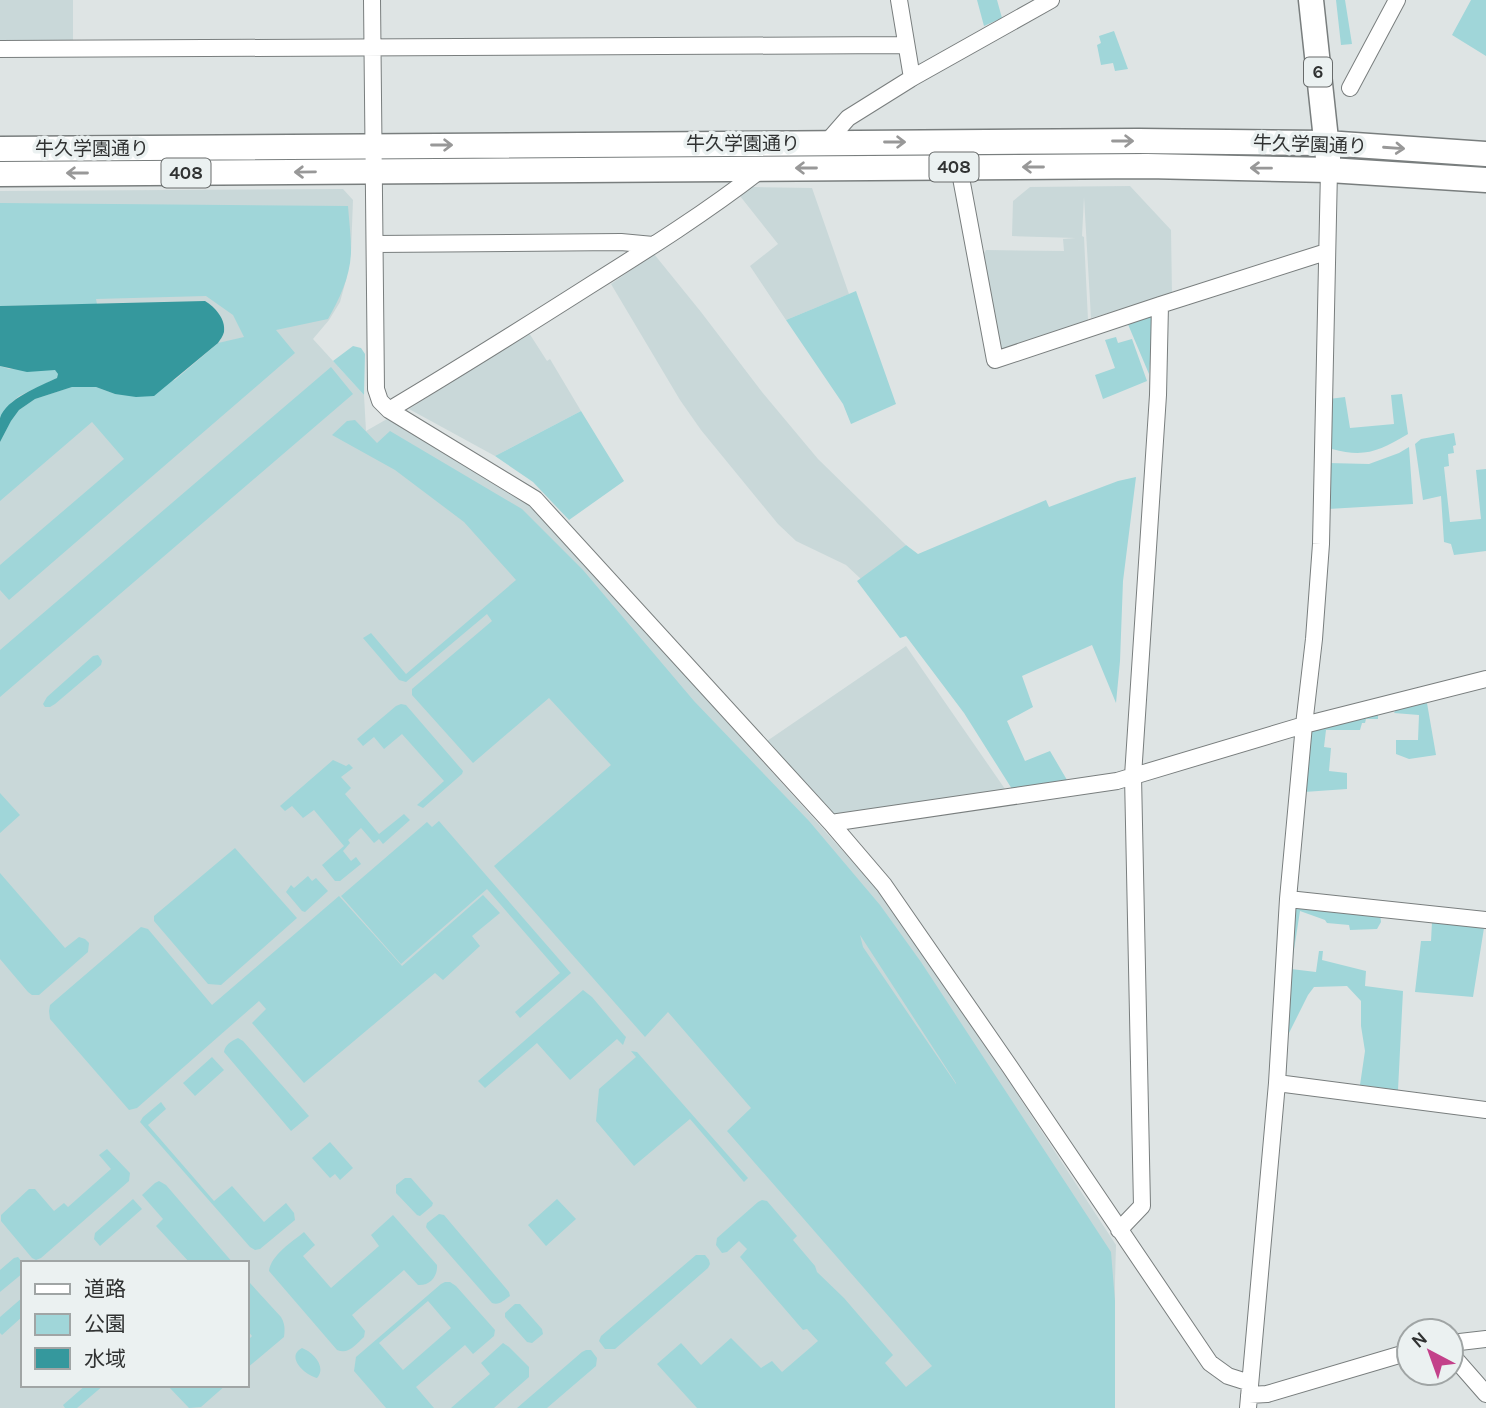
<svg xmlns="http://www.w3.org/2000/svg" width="1486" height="1408" font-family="Karla,'Noto Sans JP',sans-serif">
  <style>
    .built { fill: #c9d8d9; fill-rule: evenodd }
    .green { fill: #a0d6d9; fill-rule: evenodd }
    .water { fill: #35989d }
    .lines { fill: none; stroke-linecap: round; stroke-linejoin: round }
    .minor-casing { stroke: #797e7e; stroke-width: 18 }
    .highway-casing { stroke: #797e7e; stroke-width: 27 }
    .minor { stroke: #fff; stroke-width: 16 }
    .highway { stroke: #fff; stroke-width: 24 }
    .oneway { stroke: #989898 }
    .labels { text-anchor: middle; stroke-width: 7; stroke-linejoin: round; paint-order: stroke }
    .shield { fill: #ebf1f1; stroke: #686b6b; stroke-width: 2 }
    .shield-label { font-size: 18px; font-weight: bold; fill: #303232 }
    .street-label { font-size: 19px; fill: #303232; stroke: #ebf1f1 }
  </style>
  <rect width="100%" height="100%" fill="#dee4e4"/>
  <path class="built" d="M0 0H73V42L0 43Z
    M1130 186 1171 230 1172 295 1091 318 1084 197 1082 236 1084 237 1088 320 1003 353 996 349 981 258 986 250 1064 251 1063 239 1076 238 1012 236 1013 201 1030 187Z
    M752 187 812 188 849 294 786 320 750 266 778 244 740 196Z
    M343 189 353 200 351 252 346 280 340 302 329 320 313 339 364 395 366 431 387 419 531 504 885 898 1010 1083 1116 1245 1115 1281V1408H0V191ZM23 1263H247V1385H23Z
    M654 254 701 312 762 392 818 459 906 545 861 579 846 565 796 541 778 524 701 430 680 400 611 284Z
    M529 333 547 361 550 359 581 411 495 456 409 409Z
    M906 646 1005 789 832 815 767 741Z"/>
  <path class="green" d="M977 0H997L1002 18 984 26Z
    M1336 0H1345L1352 44 1341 45Z
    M1471 0H1486V56L1452 35Z
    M1114 31 1128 69 1115 71 1113 63 1101 65 1097 45 1101 43 1099 36Z
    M0 203 348 206C349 220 351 236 351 250 351 275 340 298 328 319L276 330 295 353 9 600 0 590V565L124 459 92 422 0 501V442L11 421 19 410 35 399 72 387H96L115 394 175 380 218 343 244 337 233 315 206 296 96 299 97 304 0 306Z
    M856 291 896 404 851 424 843 404 786 320Z
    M1147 316 1154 319 1149 374 1127 322Z
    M1116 337 1118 343 1132 339 1147 381 1103 399 1095 375 1115 368 1105 340Z
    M353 346 361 348 365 354 364 395 333 361Z
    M0 366 9 369 55 370 58 374 57 378 19 396 12 402 0 418Z
    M331 367 353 394 0 697V650Z
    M1402 394 1408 434C1379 451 1365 458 1332 449L1329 399 1345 397 1350 428 1394 424 1391 395Z
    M581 411 624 481 569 520 533 482 495 456Z
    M355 420 377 443 390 431 522 509 583 570 694 701 809 821 880 905 921 962 1111 1252 1115 1301V1408H697L657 1364 681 1343 701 1365 731 1338 761 1368 772 1361 782 1372 818 1341 807 1329 803 1330 740 1257 747 1249 739 1241 727 1252 722 1253 716 1245 717 1238 758 1202 762 1200 767 1201 797 1236 793 1240 815 1266 817 1272 844 1298 893 1355 885 1363 906 1387 932 1366 727 1131 751 1108 668 1012 645 1037 494 866 611 765 549 698 473 763 412 695V689L492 621 487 614 406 682 399 680 363 638 371 633 406 674 516 580 464 522 395 470 332 435 347 421ZM860 935 956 1083V1084L863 947Z
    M1454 433 1456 445 1453 446 1454 453 1448 454 1449 466 1444 467 1450 522 1481 519 1476 470 1486 469V551L1454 555 1451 544 1444 542 1441 496 1423 500 1415 444 1421 439Z
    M1409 447 1413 504 1328 509V463L1369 464 1399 453Z
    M1136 477 1123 581 1120 661 1116 703 1092 645 1022 676 1033 707 1007 721 1025 761 1050 751 1067 780 1012 789 964 713 906 636 900 638 857 581 906 545 918 554 1046 500 1049 507 1118 481Z
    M98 655 102 661 101 665 55 704 50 707H45L43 704 47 697 93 656Z
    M1427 703 1436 755 1409 759 1396 754V740H1418L1419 715 1394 713 1396 710Z
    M401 704 406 705 463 771 462 774 423 808 417 805 444 781 402 734 384 749 374 737 363 746 357 739 396 706Z
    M1378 713V719H1366L1365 723H1362L1360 730H1326L1324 747 1331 748 1329 771 1347 773V789L1304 792 1311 728Z
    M333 760 346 766 349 764 353 768 341 777 351 788 345 794 379 834 404 814 410 820 383 844 379 839 374 843 361 828 348 840 350 843 343 851 351 861 356 857 361 864 340 881H335L322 865 344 846 314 810 303 818 292 806 285 811 280 806Z
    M0 793 20 815 0 833Z
    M439 821 571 973 520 1018 515 1012 560 973 487 889 401 964 341 896 427 822 432 827Z
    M235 848 297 918 221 985 208 984 154 921V916Z
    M0 873 65 948 79 937 85 939 89 943 88 952 39 995H32L28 992 0 959Z
    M308 876 312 881 316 878 328 891 305 912 302 911 286 892 291 885 294 888Z
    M483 895 500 913 472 936 480 946 443 980 435 973 304 1083 252 1023 266 1009 259 1001 137 1108 129 1110 50 1019 49 1011 50 1005 141 927 148 929 212 1005 339 896 402 966Z
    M1294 906 1380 913 1381 922 1377 929 1350 930 1349 925 1327 923 1325 920 1300 911 1291 969 1316 972 1319 951H1323L1322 960 1366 971 1365 986 1403 991 1398 1090 1360 1085 1365 1051 1361 1026V1001L1347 986 1314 987 1308 995 1289 1033 1285 1028Z
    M1432 922 1484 928 1473 997 1415 992 1421 941H1431Z
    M583 990 592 997 624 1035 626 1037 623 1045 617 1039 570 1080 537 1043 485 1088 478 1081Z
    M238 1038 243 1041 309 1116 291 1131 224 1052C225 1045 231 1041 238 1038Z
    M631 1051 637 1052 748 1178 744 1182 690 1119 634 1166 596 1121 599 1089 636 1057Z
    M212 1057 224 1070 195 1096 183 1083Z
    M161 1102 166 1109 148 1125 214 1201 232 1186 264 1222 286 1203 294 1213 295 1220 260 1249 255 1250 250 1247 140 1122 143 1117Z
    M330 1142 353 1168 340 1180 335 1174 330 1178 312 1158Z
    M107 1149 130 1173 129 1181 41 1258 36 1260 32 1258 1 1221V1215L29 1189H35L54 1211 64 1203 68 1207 111 1169 99 1155Z
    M405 1178H411L433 1203 432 1206 420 1216 417 1215 396 1193V1185Z
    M159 1181 166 1185 233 1263H190L156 1226 163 1219 142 1195 155 1183Z
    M133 1199 142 1209 100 1246 94 1239 95 1233Z
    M557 1199 576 1219 546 1246 528 1225Z
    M439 1214 444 1215 509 1292 510 1296C504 1300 499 1306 492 1303L428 1230 426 1227 427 1223Z
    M393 1215 437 1265C438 1276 430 1286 418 1285L404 1270 352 1315 365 1331 364 1337C356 1344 349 1355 337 1350L269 1271C271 1255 292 1242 304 1232L315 1245 303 1256 331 1288 379 1246 371 1235Z
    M696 1255H705L709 1260 710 1264 708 1268 615 1349H605L599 1341 601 1336Z
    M18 1257 23 1263V1273L0 1292V1270L14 1258Z
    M445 1282H450L456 1286 495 1330 494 1336 473 1354 465 1345 416 1387 434 1408H386L354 1371 356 1357 441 1284ZM428 1301 451 1328 403 1370 379 1343Z
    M250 1283 281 1317C285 1324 285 1329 284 1337L247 1368V1341L252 1336 247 1330V1284Z
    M23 1297V1316L2 1335 0 1333V1317Z
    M515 1304H520L542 1329 543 1334 532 1343 527 1342 505 1317V1313Z
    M503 1343 509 1347 529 1367V1377L494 1408H451L490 1374 481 1363Z
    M302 1348C313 1352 327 1367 317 1378 305 1375 285 1357 302 1348Z
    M586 1350H591L597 1358 596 1366 547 1408H517L582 1352Z
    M86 1385H104L77 1408H65L63 1405Z
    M167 1385H191L193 1387 196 1385H226L201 1407 189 1408Z"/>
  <path class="water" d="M205 301C215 307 226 319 224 332 223 336 220 340 218 343L154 396 136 397 115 394 96 387H72L35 399 19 410 11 421 0 442C0 435 0 424 0 418 6 399 40 386 57 378L58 374 55 370 27 372 0 366V306Z"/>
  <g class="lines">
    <defs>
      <path id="minor" d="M372 0 376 389 380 401 389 410 535 499 831 823 884 885 1010 1067 1210 1363 1228 1376 1250 1383
        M899 0 912 78
        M0 49 905 45
        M1350 88 1397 0
        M827 142 848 118 912 78 1051 0
        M959 167 995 360 1160 305 1326 252
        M375 244 621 242 653 245
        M389 410C456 370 523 328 589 286 648 249 707 212 762 169
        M831 823 1117 781 1304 725 1486 679
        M1288 899 1486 920
        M1277 1083 1486 1110
        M1119 1230 1142 1206 1133 776 1158 395 1160 305
        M1451 1343 1486 1339
        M1451 1354 1486 1394
        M1249 1395 1267 1394 1409 1352
        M1248 1408 1277 1083 1288 899 1304 725 1314 639 1321 544 1329 170"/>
      <path id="highway" d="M1311 0 1328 158
        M0 149 1139 141 1326 143 1486 154
        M0 174 1147 166 1329 170 1486 180"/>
    </defs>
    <use href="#minor" class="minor-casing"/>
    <use href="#highway" class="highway-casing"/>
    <use href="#minor" class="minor"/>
    <use href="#highway" class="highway"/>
  </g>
  <defs><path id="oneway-shaft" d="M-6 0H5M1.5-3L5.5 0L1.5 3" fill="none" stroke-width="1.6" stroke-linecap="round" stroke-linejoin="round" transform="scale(1.75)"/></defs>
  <g class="oneway">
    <use href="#oneway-shaft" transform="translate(1123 141)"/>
    <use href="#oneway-shaft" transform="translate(895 142)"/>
    <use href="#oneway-shaft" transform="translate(442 145)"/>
    <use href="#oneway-shaft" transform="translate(1394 148) rotate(4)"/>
    <use href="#oneway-shaft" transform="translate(1033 167) rotate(180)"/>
    <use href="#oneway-shaft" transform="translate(806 168) rotate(180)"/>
    <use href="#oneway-shaft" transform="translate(1261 168) rotate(-179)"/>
    <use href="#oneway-shaft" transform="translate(305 172) rotate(179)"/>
    <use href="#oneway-shaft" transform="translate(77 173) rotate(180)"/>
  </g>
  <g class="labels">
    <g class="shield">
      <rect x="1304" y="57.5" width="28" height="29" rx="5"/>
      <rect x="929.5" y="152.5" width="49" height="29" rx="5"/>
      <rect x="161.5" y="158.5" width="49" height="29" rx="5"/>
    </g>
    <g class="shield-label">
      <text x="1318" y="78">6</text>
      <text x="954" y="173">408</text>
      <text x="186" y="179">408</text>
    </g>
    <g class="street-label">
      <text x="743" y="150">牛久学園通り</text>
      <text transform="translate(1310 144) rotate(2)" y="7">牛久学園通り</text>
      <text x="92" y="155">牛久学園通り</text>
    </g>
  </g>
  <rect x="21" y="1261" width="228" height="126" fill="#ebf1f1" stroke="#a0a5a5" stroke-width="2"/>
  <rect x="35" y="1284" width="35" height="10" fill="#ffffff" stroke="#a0a5a5" stroke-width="2"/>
  <text x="84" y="1296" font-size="21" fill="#303232">道路</text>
  <rect x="35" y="1314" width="35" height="21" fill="#a0d6d9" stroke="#a0a5a5" stroke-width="2"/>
  <text x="84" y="1331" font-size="21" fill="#303232">公園</text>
  <rect x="35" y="1348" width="35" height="21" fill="#35989d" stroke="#a0a5a5" stroke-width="2"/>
  <text x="84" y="1366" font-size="21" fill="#303232">水域</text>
  <g transform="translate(1430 1352) rotate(319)"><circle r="33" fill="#ebf1f1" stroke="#a0a5a5" stroke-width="2"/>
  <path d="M0-5L12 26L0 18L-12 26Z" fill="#c3418a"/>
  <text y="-10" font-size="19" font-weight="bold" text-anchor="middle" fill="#303232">N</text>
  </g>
</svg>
